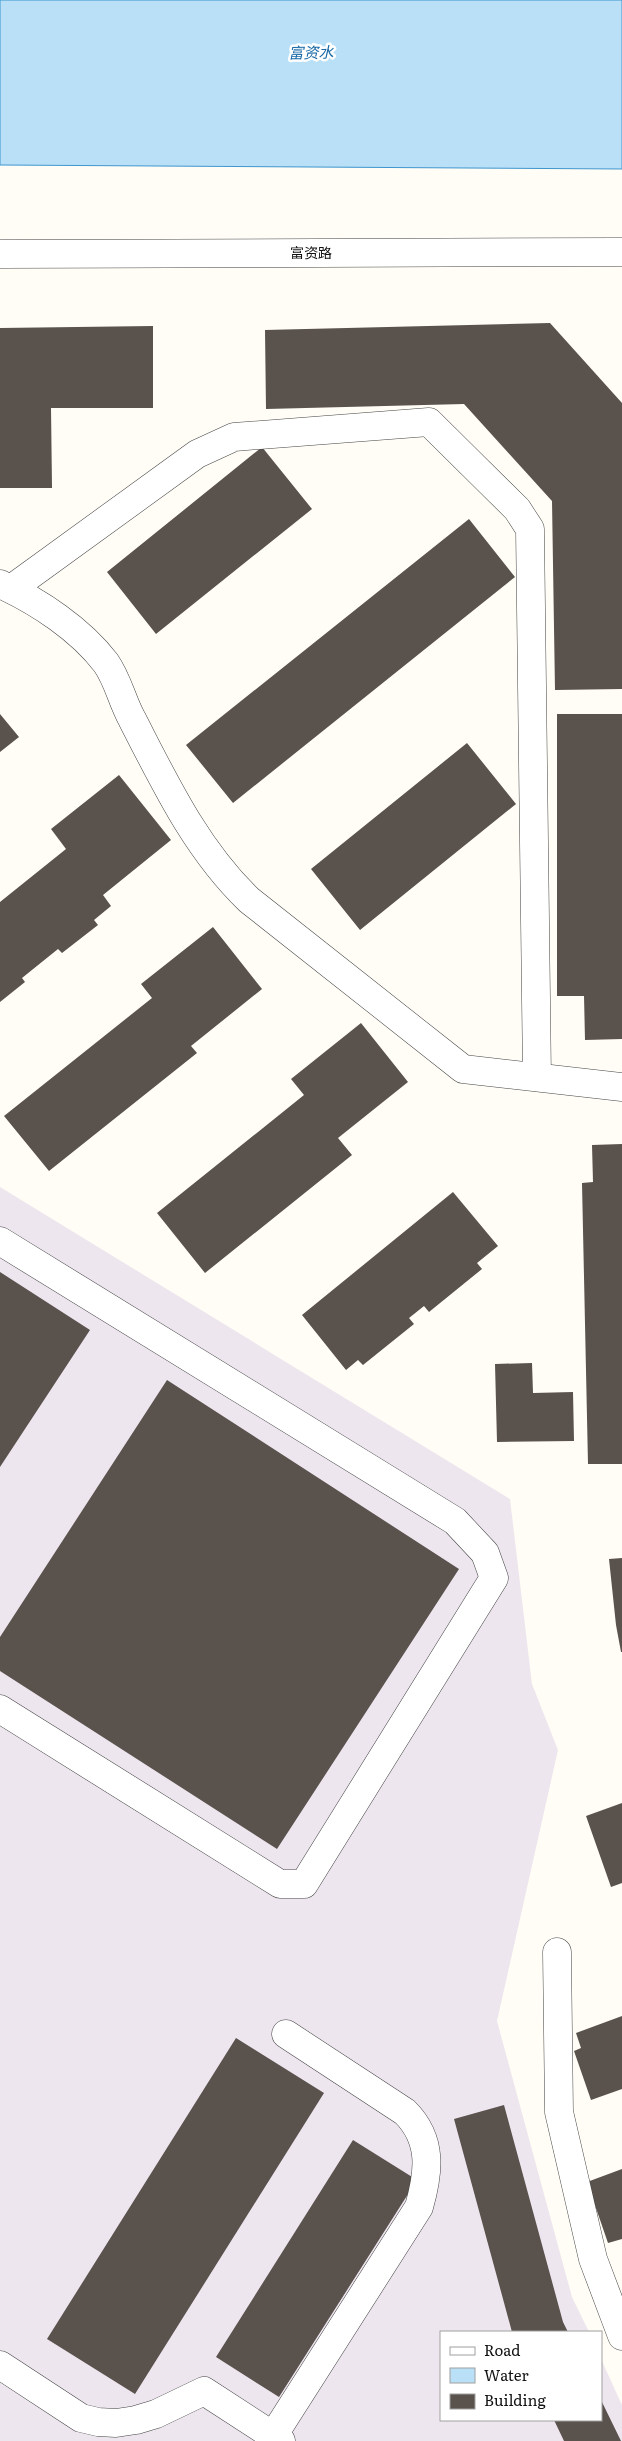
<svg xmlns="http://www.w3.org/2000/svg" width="622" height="2441" font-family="Literata,'Noto Sans SC',serif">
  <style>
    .industrial { fill: #eee6ef }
    .water { fill: #b9e0f7; stroke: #3f96cf }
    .building { fill: #5a524d }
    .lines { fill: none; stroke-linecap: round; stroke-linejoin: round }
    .minor-casing { stroke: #444; stroke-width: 29 }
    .minor { stroke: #fff; stroke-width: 28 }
    .labels { text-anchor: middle; stroke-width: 5; stroke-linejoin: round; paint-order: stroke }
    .street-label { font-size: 14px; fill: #111; stroke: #fff }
    .water-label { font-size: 15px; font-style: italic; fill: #1768a6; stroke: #fff }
  </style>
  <rect width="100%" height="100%" fill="#fffdf5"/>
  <path class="industrial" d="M0 1187 510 1499 532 1684 558 1750 497 2021 572 2297 589 2332H441V2420H601V2359L622 2405V2441H0Z"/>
  <path class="water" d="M0 0H622V169L0 165Z"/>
  <path class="building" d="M550 323 622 403V689L555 690 552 501 464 404 266 409 265 330Z
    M153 326V408H51L52 488H0V328Z
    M262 447 312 509 156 634 107 572Z
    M469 519 515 577 233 803 186 745Z
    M0 714 19 737 0 752Z
    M557 714H622V1039L585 1040 584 996H557Z
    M467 743 516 804 360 930 311 869Z
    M119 775 171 840 103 895 111 906 94 920 98 925 62 953 58 949 22 978 25 982 0 1002V902L66 849 51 829Z
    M213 927 262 989 191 1046 197 1053 49 1171 4 1116 152 998 141 984Z
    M361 1023 408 1082 338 1138 352 1155 205 1273 157 1213 304 1095 291 1079Z
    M622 1144V1464H588L582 1183 593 1182 592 1145Z
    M453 1192 498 1246 477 1263 482 1269 429 1312 424 1306 409 1318 414 1324 363 1365 358 1360 346 1370 302 1315Z
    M0 1272 90 1330 0 1467Z
    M532 1363 533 1393 573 1392 574 1441 497 1442 495 1364Z
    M167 1380 459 1569 277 1849 0 1671V1637Z
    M622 1558V1652H621L616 1625 609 1559Z
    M622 1803V1883L611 1887 586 1816Z
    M622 2016V2089L591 2100 574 2051 581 2048 576 2033Z
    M236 2038 324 2093 135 2394 47 2339Z
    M504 2105 563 2322 568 2332H512L454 2119Z
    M353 2140 417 2180 279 2397 216 2357Z
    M622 2169V2239L608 2243 587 2182Z
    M601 2400 621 2441H564L554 2420H601Z"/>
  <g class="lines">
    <defs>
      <path id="minor" d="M0 254 622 252
        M0 584C39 602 80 629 106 663 118 680 122 701 132 719 165 783 196 849 249 900L463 1069 622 1087
        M11 589 197 454 234 437 429 422 517 509 530 529 537 1077
        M0 1241 455 1521 485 1553 494 1578 304 1884H280L0 1709
        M557 1952 559 2112 593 2259 622 2336
        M0 2365 81 2418 98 2422 116 2423 136 2420 156 2414 204 2391 281 2441
        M273 2436 419 2207C429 2172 433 2140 405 2112L286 2034"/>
    </defs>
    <use href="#minor" class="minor-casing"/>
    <use href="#minor" class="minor"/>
  </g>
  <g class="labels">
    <g class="street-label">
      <text x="311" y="258">富资路</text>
    </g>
    <g class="water-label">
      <text transform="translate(311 53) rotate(-1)" y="5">富资水</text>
    </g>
  </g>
  <rect x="440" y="2331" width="162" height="90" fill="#ffffff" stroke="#a0a0a0"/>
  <rect x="450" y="2347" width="25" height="8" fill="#ffffff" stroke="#a0a0a0"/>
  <text x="484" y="2356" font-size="15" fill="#111111">Road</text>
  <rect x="450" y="2368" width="25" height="15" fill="#b9e0f7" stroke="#a0a0a0"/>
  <text x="484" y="2381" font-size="15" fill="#111111">Water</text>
  <rect x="450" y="2394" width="25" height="15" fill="#5a524d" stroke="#a0a0a0"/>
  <text x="484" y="2406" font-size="15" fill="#111111">Building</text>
</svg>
